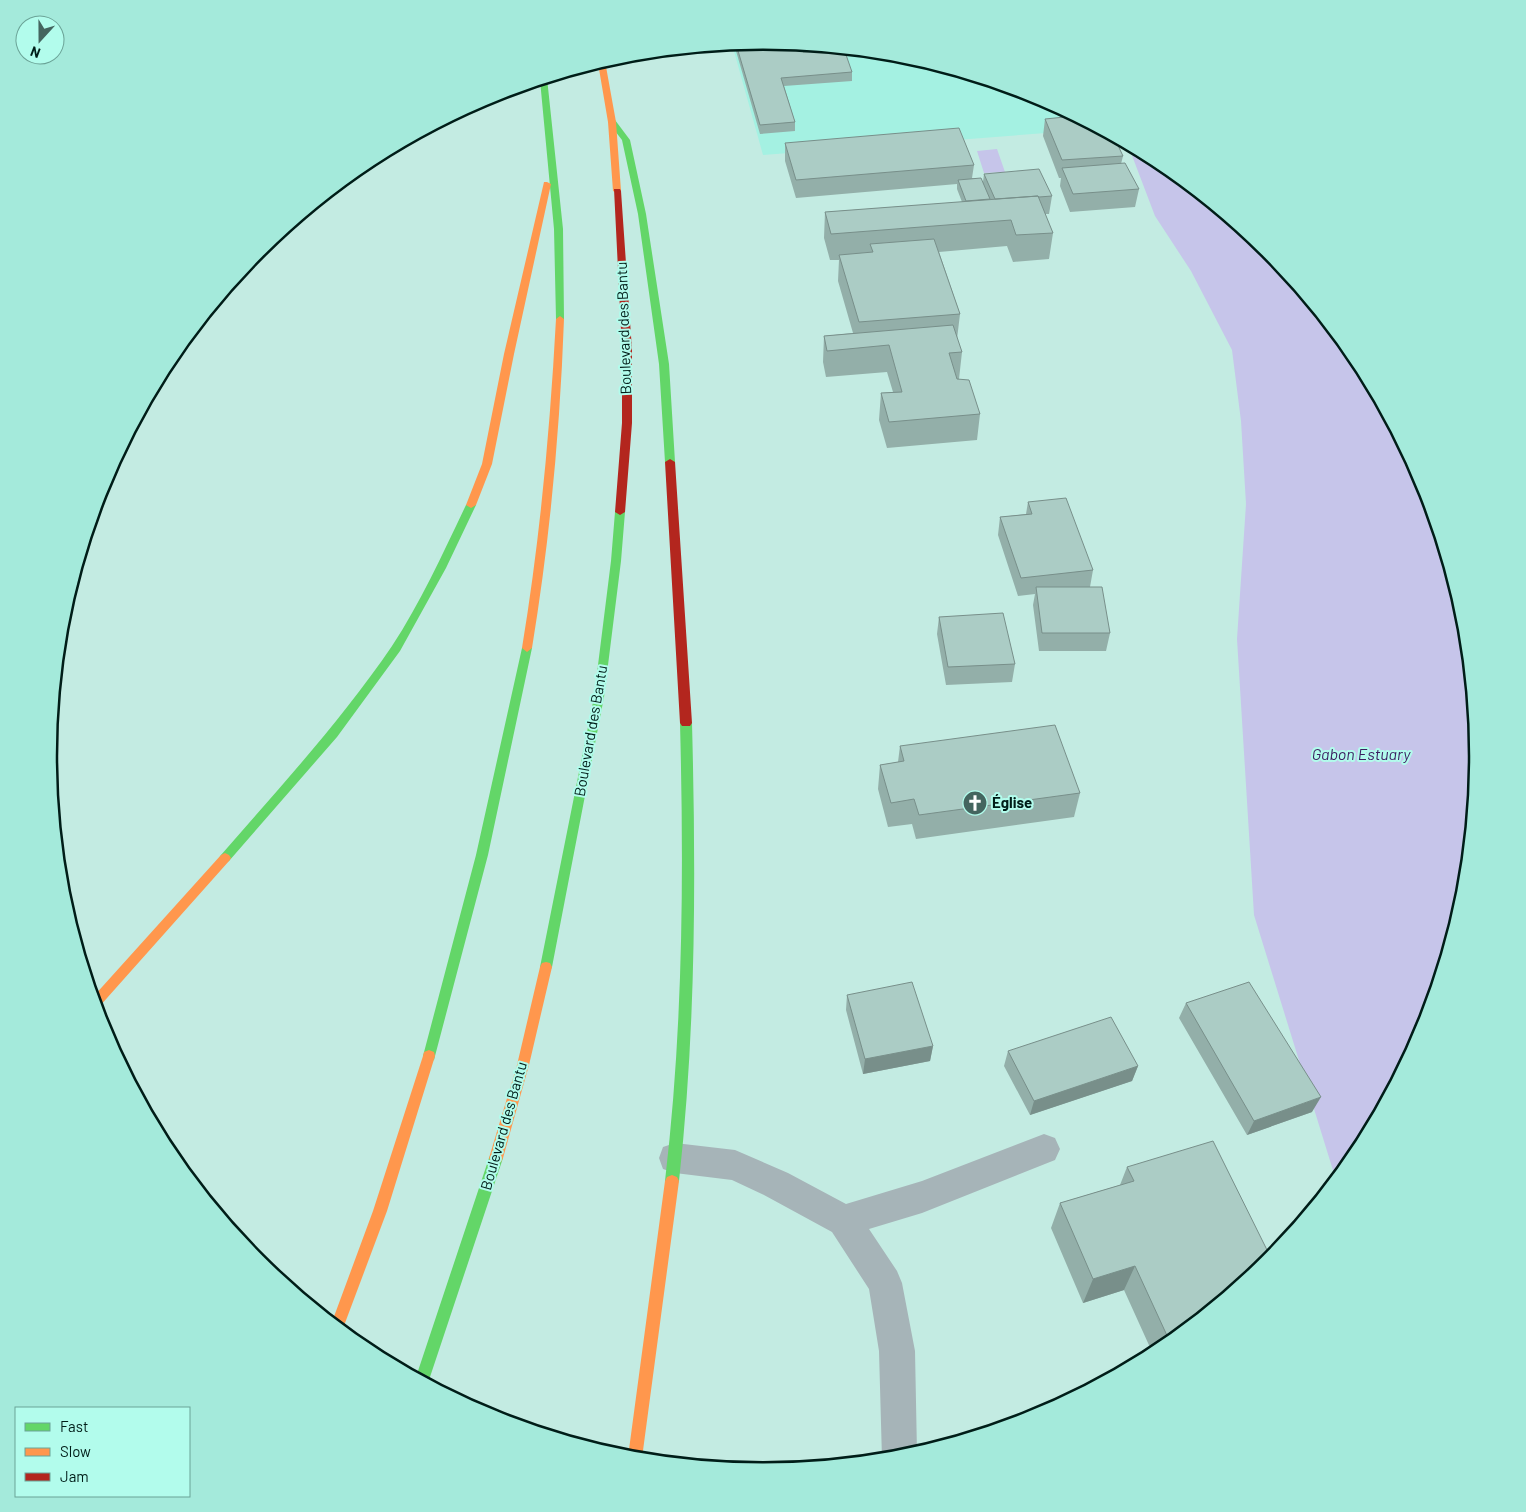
<svg xmlns="http://www.w3.org/2000/svg" width="1526" height="1512" font-family="Barlow,sans-serif">
  <style>
    .built { fill: #a4f1e2 }
    .water { fill: #c6c5ea }
    .lines { fill: none; stroke-linecap: round; stroke-linejoin: round }
    .street { fill: #a6b4b8; fill-rule: evenodd }
    .fast { fill: #63d668; fill-rule: evenodd }
    .slow { fill: #ff974d; fill-rule: evenodd }
    .jam { fill: #b3261e; fill-rule: evenodd }
    .wall { fill: #93afa9 }
    .shaded-wall { fill: #788f8a }
    .building { fill: #abccc5; stroke: #788f8a }
    .labels { text-anchor: middle; stroke-width: 4; stroke-linejoin: round; paint-order: stroke }
    .street-label { font-size: 15px; fill: #001d18; stroke: #b2fcec }
    .poi-label { font-size: 15px; font-weight: bold; fill: #001d18; stroke: #b2fcec; text-anchor: start }
    .water-label { font-size: 16px; font-style: italic; fill: #3c1f61; stroke: #b2fcec }
    .rim { fill: none; stroke: #001d18; stroke-width: 2.5 }
  </style>
  <rect width="100%" height="100%" fill="#c3ebe2"/>
  <path class="built" d="M763 41 903 55 1037 96 1098 129 763 155 732 44Z"/>
  <path class="water" d="M1128 145 1160 162 1269 251 1357 359 1423 483 1464 617 1478 756 1464 896 1423 1030 1357 1153 1336 1180 1254 915 1237 639 1246 504 1241 421 1232 350 1191 271 1155 216Z
    M997 149 1005 172 984 173 977 151Z"/>
  <g class="lines">
    <path class="street" d="M1044 1134 1055 1138 1060 1149 1055 1160 922 1213 869 1229 897 1271 902 1283 915 1351 917 1453 902 1457 882 1459 879 1351 869 1289 832 1232 764 1195 732 1180 675 1173 663 1169 659 1158 663 1147 675 1143 735 1150 788 1173 846 1204 922 1181Z"/>
    <path class="fast" d="M547 78 563 229 564 319 560 322 556 319 554 229 540 80Z
      M609 120H615L630 140 646 214 669 364 675 462 670 465 665 462 659 364 638 214 622 140 608 122Z
      M471 502 476 505 446 568 400 651 337 737 229 861 225 863 221 861 219 858 221 855C280 787 341 721 392 646 421 602 443 553 466 505Z
      M620 509 625 512 621 561 604 697 552 967 550 971 546 972 542 971 540 967 594 697 611 561 615 512Z
      M527 644 532 648 488 855 435 1056 434 1060 429 1062 424 1060 423 1056 476 855 522 648Z
      M686 719 690 720 692 723C696 876 696 1028 679 1181L677 1185 672 1187 667 1185 665 1181C683 1029 684 876 680 723L682 720Z
      M496 1152 501 1154 503 1158 428 1383 416 1377 489 1158 491 1154Z"/>
    <path class="slow" d="M605 61 616 122 621 191 617 193 613 191 608 122 598 63Z
      M544 182H547L551 184 514 354 492 464 476 505 471 508 466 505 482 464 504 354Z
      M560 316 564 319C560 429 550 539 532 648L527 652 522 648C540 539 550 430 556 319Z
      M225 853 229 855 231 858 229 861 99 1007 96 1008 93 997 221 855Z
      M546 962 550 963 552 967 529 1065 503 1158 501 1162 496 1164 491 1162 489 1158 517 1065 540 967 542 963Z
      M429 1050 434 1052 435 1056 387 1211 342 1331 332 1322 373 1211 423 1056 424 1052Z
      M672 1175 677 1177 679 1181 642 1458 628 1457 665 1181 667 1177Z"/>
    <path class="jam" d="M614 189H620L621 191 632 350V423L625 512 620 515 615 512 622 423V350Z
      M670 459 675 462 692 723 690 726H682L680 723 665 462Z"/>
  </g>
  <path class="wall" d="M763 41 803 52 852 72V81L784 86 795 122V131L760 134 734 44Z
    M1045 119 1123 156 1121 164 1139 189 1135 207 1070 212 1060 186 1061 178H1059L1043 136Z
    M785 143 974 165 972 178 983 182 984 174 1052 196 1049 214H1045L1053 233 1049 259 1013 262 1007 246 939 252 960 314 957 339 962 352 959 379 980 414 977 440 887 448 879 420 881 393 893 392 887 372 826 377 823 362 824 336 853 333 838 281 839 260H830L824 238 825 212 962 202 957 189V184L796 198 785 161Z
    M1028 502 1093 570 1090 587 1110 633 1106 651H1039L1033 605 1035 594 1018 596 998 535 1000 517 1026 514Z
    M939 617 1015 664 1012 682 946 685 937 634Z
    M900 746 1080 793 1074 817 916 839 912 824 888 827 878 789 880 765 898 762Z
    M847 995 933 1046 930 1061 863 1074 846 1010Z
    M1186 1003 1312 1112 1247 1135 1179 1018Z
    M1008 1051 1138 1066 1132 1081 1030 1115 1004 1066Z
    M1127 1167 1268 1262 1160 1350 1153 1354 1124 1290 1083 1303 1051 1228 1060 1203 1120 1185Z"/>
  <path class="shaded-wall" d="M933 1046 930 1061 863 1074 865 1059Z
    M1138 1066 1132 1081 1030 1115 1034 1101Z
    M1321 1097 1312 1112 1247 1135 1254 1121Z
    M1135 1266 1124 1290 1083 1303 1093 1279Z"/>
  <path class="building" d="M763 41 801 45 803 52 844 49 852 72 781 78 795 122 760 125 736 44Z
    M1075 116 1114 137 1123 156 1062 160 1045 119Z
    M959 128 974 165 796 180 785 143Z
    M1125 163 1139 189 1073 194 1062 168Z
    M1039 169 1052 196 1039 197 1038 196 995 199 984 174Z
    M981 178 990 199 966 201 958 180Z
    M1038 196 1053 233 1016 235 1011 220 831 234 825 212Z
    M934 239 960 314 859 322 839 255 873 252 870 244Z
    M953 325 962 352 949 353 957 379 969 380 980 414 889 422 881 393 902 392 889 345 827 351 824 336Z
    M1066 498 1093 570 1021 578 1000 517 1032 514 1028 502Z
    M1036 587H1102L1110 633H1042Z
    M1003 613 1015 664 948 667 939 617Z
    M1055 725 1080 793 919 815 914 799 891 803 880 765 904 761 900 746Z
    M912 982 933 1046 865 1059 847 995Z
    M1249 982 1321 1097 1254 1121 1186 1003Z
    M1111 1017 1138 1066 1034 1101 1008 1051Z
    M1213 1141 1271 1258 1268 1262 1170 1342 1135 1266 1093 1279 1060 1203 1134 1181 1127 1167Z"/>
  <defs>
    <symbol id="church-disc" viewBox="-11 -11 22 22"><circle r="9.5" fill="#44655f" stroke="#b2fcec"/><path d="M-1.2-6h2.4v3.5h3.3v2.4h-3.3V6h-2.4V-.1h-3.3v-2.4h3.3Z" fill="#fff"/></symbol>
  </defs>
  <g fill-rule="evenodd">
    <use href="#church-disc" x="961" y="789" width="28" height="28"/>
  </g>
  <g class="labels">
    <g class="street-label">
      <text transform="translate(624 328) rotate(-92)" y="5">Boulevard des Bantu</text>
      <text transform="translate(591 731) rotate(-80)" y="5">Boulevard des Bantu</text>
      <text transform="translate(504 1126) rotate(-74)" y="5">Boulevard des Bantu</text>
    </g>
    <g class="poi-label">
      <text x="992" y="808">Église</text>
    </g>
    <g class="water-label">
      <text x="1361" y="760">Gabon Estuary</text>
    </g>
  </g>
  <path d="M0 0H1526V1512H0ZM57 756a706 706 0 1 1 1412 0a706 706 0 1 1-1412 0Z" fill="#a4eadb" fill-rule="evenodd"/>
  <path class="rim" d="M57 756a706 706 0 1 1 1412 0a706 706 0 1 1-1412 0Z"/>
  <rect x="15" y="1407" width="175" height="90" fill="#b2fcec" stroke="#6ba397"/>
  <rect x="25" y="1423" width="25" height="8" fill="#63d668" stroke="#6ba397"/>
  <text x="60" y="1432" font-size="15" fill="#001d18">Fast</text>
  <rect x="25" y="1448" width="25" height="8" fill="#ff974d" stroke="#6ba397"/>
  <text x="60" y="1457" font-size="15" fill="#001d18">Slow</text>
  <rect x="25" y="1473" width="25" height="8" fill="#b3261e" stroke="#6ba397"/>
  <text x="60" y="1482" font-size="15" fill="#001d18">Jam</text>
  <g transform="translate(40 40) rotate(201)"><circle r="24" fill="#b2fcec" stroke="#6ba397"/>
  <path d="M0-4L9 19L0 12L-9 19Z" fill="#44655f"/>
  <text y="-8" font-size="14" font-weight="bold" text-anchor="middle" fill="#001d18">N</text>
  </g>
</svg>
